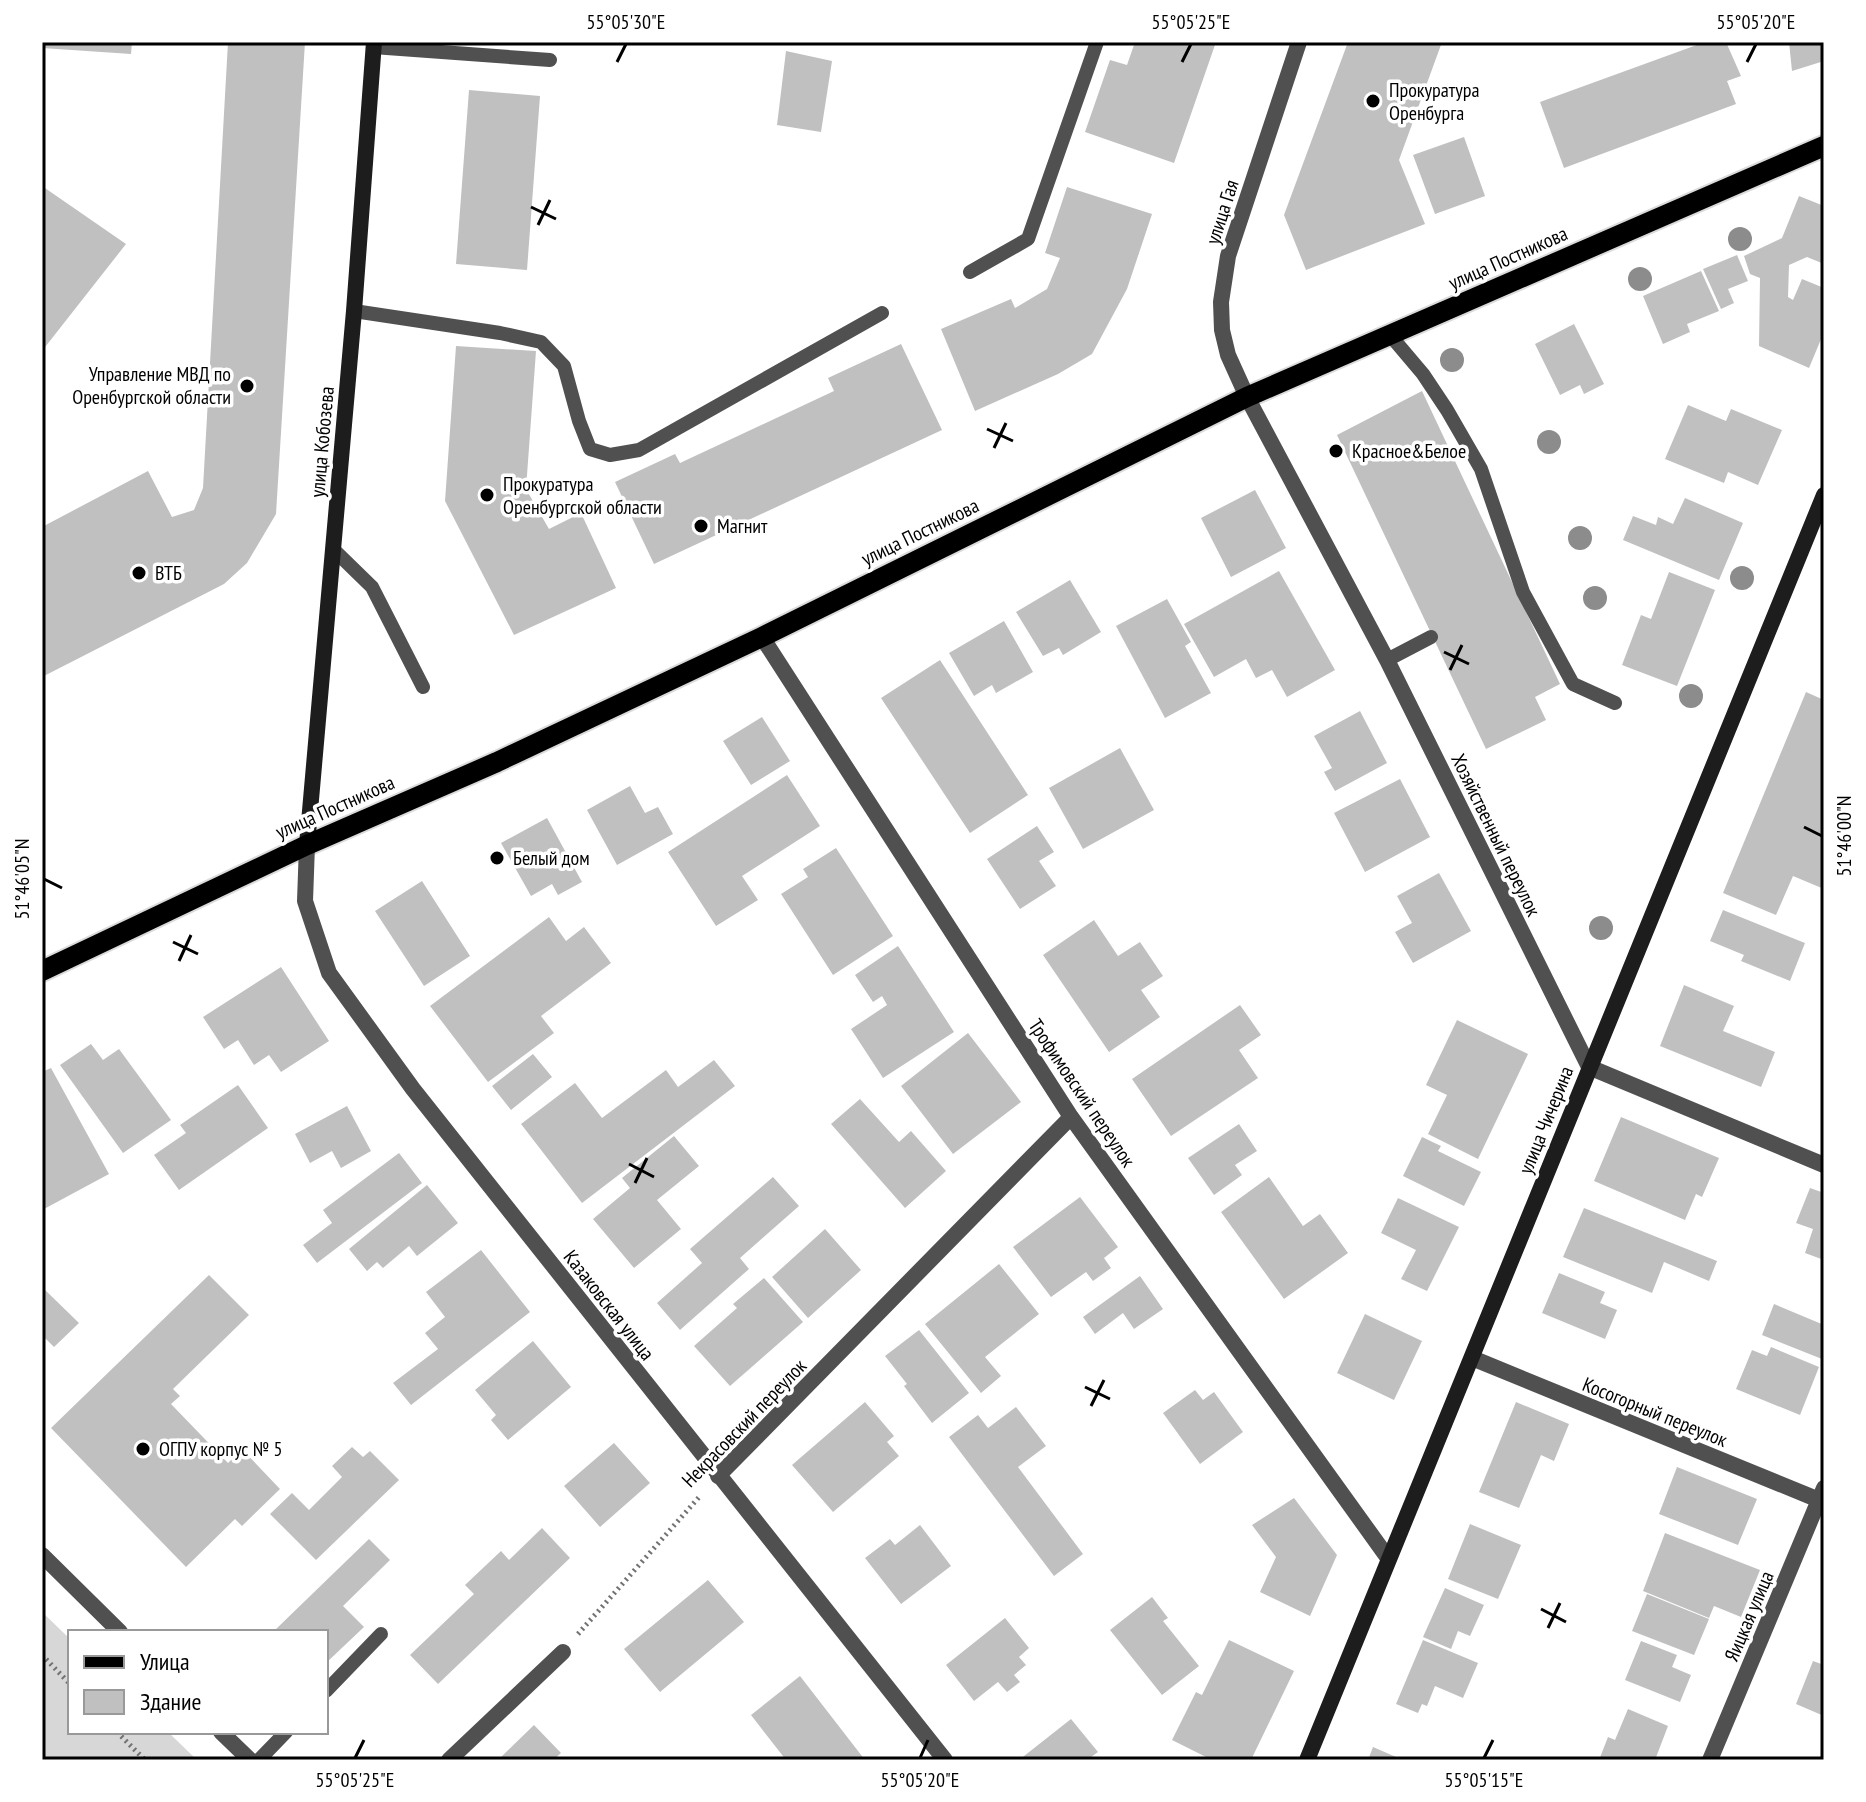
<svg xmlns="http://www.w3.org/2000/svg" width="1866" height="1802" font-family="'PT Sans Narrow',sans-serif">
  <style>
    .green { fill: #d7d7d7 }
    .building { fill: #c0c0c0 }
    .lines { fill: none; stroke-linecap: round; stroke-linejoin: round }
    .primary-casing { stroke: #dbdbdb; stroke-width: 24 }
    .path { stroke: #727272; stroke-width: 5; stroke-dasharray: 2 4; stroke-linecap: butt }
    .service { stroke: #505050; stroke-width: 14 }
    .minor { stroke: #505050; stroke-width: 16 }
    .tertiary { stroke: #505050; stroke-width: 16 }
    .secondary { stroke: #1d1d1d; stroke-width: 16 }
    .primary { stroke: #000; stroke-width: 20 }
    .tree { fill: #8c8c8c }
    .ticks { fill: none; stroke: #000; stroke-width: 3 }
    .poi-dot { fill: #000; stroke: #fff; stroke-width: 3 }
    .labels { text-anchor: middle; stroke-width: 7; stroke-linejoin: round; paint-order: stroke }
    .poi-label { font-size: 20px; fill: #000; stroke: #fff; text-anchor: start }
    .street-label { font-size: 20px; fill: #000; stroke: #fff }
    .neatline { fill: none; stroke: #000; stroke-width: 3 }
    .ticks-label { font-size: 20px; text-anchor: middle; fill: #000 }
  </style>
  <rect width="100%" height="100%" fill="#fff"/>
  <path class="green" d="M42 1612 70 1639V1732H168L197 1760H42Z"/>
  <path class="building" d="M42 42H132L131 54 42 48Z
    M228 42H305L276 514 247 563 224 584 42 677V527L148 471 172 517 194 510 203 488Z
    M1135 42H1216L1174 163 1085 132 1110 60 1127 65Z
    M1348 42H1442L1399 160 1425 224 1306 270 1284 215Z
    M1705 42H1726L1741 76 1727 81 1736 104 1564 168 1540 102Z
    M1789 42H1824V61L1792 71Z
    M786 51 832 61 821 132 777 125Z
    M469 90 540 96 527 270 456 264Z
    M1464 137 1485 196 1435 214 1413 155Z
    M42 186 126 244 42 351Z
    M1067 187 1152 214 1127 289 1092 354 1058 374 975 411 941 329 1011 299 1015 308 1047 289 1060 258 1045 253Z
    M1799 196 1824 206V264L1807 257 1789 265 1788 297 1793 300 1802 279 1824 288V332L1809 368 1759 346 1760 278 1750 274 1744 256 1782 238Z
    M1737 255 1748 281 1728 289 1734 303 1721 309 1703 269Z
    M1701 271 1719 311 1687 324 1690 332 1663 344 1643 296Z
    M1574 324 1604 384 1584 394 1580 385 1560 395 1535 344Z
    M901 344 942 430 654 564 615 482 675 454 680 463 834 391 828 378Z
    M456 346 536 351 526 489 549 529 581 513 616 588 514 635 445 501Z
    M1422 391 1560 684 1535 697 1546 720 1486 749 1337 435Z
    M1688 405 1726 421 1731 409 1782 430 1758 485 1728 472 1724 483 1665 459Z
    M1255 490 1286 548 1231 577 1201 518Z
    M1685 498 1743 523 1719 580 1623 540 1633 516 1656 525 1658 517 1673 524Z
    M1279 571 1335 670 1287 697 1272 670 1256 678 1246 659 1214 677 1184 624Z
    M1669 572 1715 590 1677 686 1622 665 1641 615 1651 619Z
    M1070 580 1101 632 1063 655 1059 648 1043 656 1016 612Z
    M1167 599 1191 642 1185 646 1211 693 1165 718 1116 626Z
    M1004 621 1033 672 996 693 992 685 974 696 949 653Z
    M940 660 1028 795 970 833 881 698Z
    M1806 692 1824 700 1822 796 1824 889 1793 876 1776 915 1723 893Z
    M1360 711 1387 763 1335 791 1324 772 1332 768 1314 736Z
    M762 717 790 761 751 785 723 741Z
    M1120 748 1154 810 1083 849 1049 788Z
    M787 775 820 826 742 876 758 900 716 926 668 852Z
    M1400 779 1430 837 1365 872 1334 813Z
    M630 786 645 813 658 807 673 834 617 865 587 810Z
    M547 818 582 882 558 895 552 884 531 896 501 843Z
    M1037 826 1054 852 1039 861 1056 886 1020 909 987 859Z
    M836 848 893 936 833 975 781 894 808 877 803 869Z
    M1439 873 1471 931 1413 963 1395 932 1412 923 1397 896Z
    M422 881 470 956 424 986 375 911Z
    M1723 910 1805 943 1790 981 1741 961 1744 955 1710 941Z
    M549 917 566 941 584 927 611 963 541 1016 554 1033 488 1082 430 1006Z
    M1094 920 1118 956 1140 942 1163 976 1141 990 1160 1017 1109 1052 1043 955Z
    M898 946 954 1032 883 1078 851 1029 887 1005 882 996 873 1002 855 975Z
    M281 967 329 1041 281 1072 269 1055 254 1065 238 1040 224 1049 203 1017Z
    M1684 985 1734 1006 1723 1031 1775 1052 1761 1087 1660 1046Z
    M1240 1005 1261 1035 1239 1050 1258 1078 1171 1136 1132 1079Z
    M1457 1020 1528 1054 1478 1159 1428 1134 1447 1095 1426 1085Z
    M968 1033 1021 1102 953 1154 901 1086Z
    M91 1044 103 1060 119 1049 171 1120 123 1153 60 1065Z
    M533 1054 552 1077 511 1110 492 1086Z
    M714 1060 735 1086 582 1203 521 1124 575 1083 602 1118 666 1070 678 1087Z
    M51 1068 109 1174 44 1209 42 1072Z
    M238 1085 268 1128 179 1190 154 1155 186 1133 180 1125Z
    M860 1099 899 1142 911 1131 946 1171 905 1208 831 1124Z
    M347 1106 371 1151 341 1168 332 1151 310 1163 295 1134Z
    M1621 1117 1719 1158 1702 1197 1696 1194 1685 1220 1594 1181Z
    M1239 1124 1257 1151 1235 1165 1242 1175 1214 1195 1188 1158Z
    M674 1136 699 1166 657 1200 681 1229 634 1268 593 1219 630 1188 622 1178Z
    M1422 1137 1441 1146 1438 1151 1481 1172 1464 1206 1403 1176Z
    M399 1153 422 1183 317 1263 303 1245 332 1223 323 1210Z
    M773 1177 799 1206 740 1258 749 1269 680 1330 657 1303 702 1263 690 1249Z
    M1269 1177 1303 1226 1320 1214 1348 1253 1284 1299 1221 1212Z
    M427 1185 458 1223 417 1256 409 1246 383 1268 377 1262 367 1271 349 1249Z
    M1810 1188 1824 1193V1260L1805 1253 1813 1229 1796 1223Z
    M1080 1197 1118 1247 1104 1258 1111 1268 1093 1281 1086 1272 1051 1297 1013 1247Z
    M1398 1198 1459 1227 1427 1291 1401 1279 1416 1250 1381 1233Z
    M1584 1208 1717 1261 1709 1281 1664 1262 1652 1293 1563 1257Z
    M825 1229 861 1270 808 1318 772 1277Z
    M481 1250 530 1312 411 1405 393 1383 438 1349 425 1333 445 1317 426 1292Z
    M999 1264 1039 1314 985 1357 1001 1376 981 1393 925 1324Z
    M1559 1273 1605 1292 1600 1303 1617 1310 1605 1339 1542 1313Z
    M209 1275 249 1315 173 1389 180 1396 171 1404 228 1463 242 1449 280 1489 242 1526 235 1519 186 1567 51 1428Z
    M1140 1276 1163 1309 1134 1329 1123 1313 1095 1334 1083 1317Z
    M764 1278 803 1322 730 1386 694 1346 737 1308 733 1304Z
    M42 1287 79 1323 54 1347 44 1337 42 1339Z
    M1774 1304 1824 1325 1822 1359 1762 1335Z
    M1365 1314 1422 1341 1394 1400 1337 1373Z
    M919 1330 969 1393 932 1423 904 1386 907 1384 885 1356Z
    M533 1341 571 1387 508 1440 491 1420 496 1415 475 1390Z
    M1771 1347 1819 1367 1800 1415 1736 1389 1752 1350 1767 1356Z
    M1195 1390 1203 1400 1214 1392 1243 1432 1200 1464 1163 1413Z
    M865 1402 894 1436 887 1442 899 1456 833 1512 792 1465Z
    M1516 1402 1569 1424 1554 1461 1541 1455 1519 1508 1479 1492Z
    M1016 1407 1046 1446 1018 1467 1083 1554 1054 1576 949 1437 978 1415 988 1428Z
    M614 1443 650 1483 600 1527 564 1486Z
    M352 1447 363 1457 370 1451 399 1480 316 1560 270 1514 292 1493 309 1510 342 1477 332 1466Z
    M1677 1467 1757 1499 1738 1545 1659 1514Z
    M1294 1498 1337 1555 1310 1616 1260 1592 1276 1557 1252 1525Z
    M1470 1524 1521 1545 1498 1599 1448 1579Z
    M920 1525 951 1566 901 1604 865 1558 890 1539 895 1545Z
    M542 1528 570 1558 438 1684 410 1655 474 1594 465 1585 501 1551 509 1560Z
    M1665 1533 1760 1570 1741 1617 1714 1606 1709 1618 1643 1591Z
    M369 1539 390 1560 343 1606 364 1627 326 1663V1632L275 1630Z
    M708 1580 744 1622 660 1692 624 1649Z
    M1445 1588 1484 1605 1470 1636 1458 1631 1451 1649 1423 1637Z
    M1647 1594 1709 1619 1694 1655 1632 1631Z
    M1152 1597 1168 1618 1163 1621 1199 1666 1162 1695 1110 1630Z
    M1005 1618 1029 1648 1019 1657 1026 1665 1014 1675 1020 1682 1007 1692 998 1682 974 1701 946 1665Z
    M1229 1640 1294 1671 1251 1760H1212L1172 1740 1196 1692 1202 1695Z
    M1423 1640 1478 1663 1463 1698 1435 1686 1427 1706 1422 1704 1418 1713 1396 1704Z
    M1641 1641 1677 1655 1672 1667 1691 1675 1680 1702 1625 1680Z
    M1813 1661 1824 1665V1716L1796 1704Z
    M800 1676 865 1760H786L751 1715Z
    M1628 1709 1668 1726 1655 1760H1599L1608 1737 1615 1740Z
    M1071 1719 1098 1752 1087 1760H1019Z
    M534 1725 561 1753 553 1760H498Z
    M1373 1747 1403 1760H1368Z"/>
  <g class="lines">
    <defs>
      <path id="primary" d="M42 971 307 845 497 762 762 637 1247 397 1824 146"/>
    </defs>
    <use href="#primary" class="primary-casing"/>
    <path class="path" d="M578 1634 701 1495
      M42 1655 70 1684
      M117 1732 145 1760"/>
    <path class="service" d="M373 47 550 60
      M970 272 1028 239 1097 42
      M354 311 500 333 541 342 564 366 579 421 590 449 610 455 639 450 882 313
      M1390 335 1423 374 1447 410 1481 469 1523 592 1573 684 1615 703
      M333 549 372 587 423 687
      M1387 660 1431 637
      M326 1691 381 1634
      M259 1760 286 1732"/>
    <path class="minor" d="M1247 397 1387 660 1589 1067 1824 1165
      M762 637 1071 1117 1388 1558
      M1472 1358 1824 1502
      M718 1476 1071 1117
      M449 1760 563 1652
      M1710 1760 1824 1488"/>
    <path class="tertiary" d="M1247 397 1228 355 1222 330 1221 302 1228 256 1299 42
      M307 845 305 901 329 973 413 1089 945 1760
      M42 1555 120 1632
      M221 1732 250 1760"/>
    <path class="secondary" d="M307 845 354 311 374 42
      M1307 1760 1824 495"/>
    <use href="#primary" class="primary"/>
  </g>
  <g class="tree">
    <circle cx="1740" cy="239" r="12"/>
    <circle cx="1640" cy="279" r="12"/>
    <circle cx="1452" cy="360" r="12"/>
    <circle cx="1549" cy="442" r="12"/>
    <circle cx="1580" cy="538" r="12"/>
    <circle cx="1742" cy="578" r="12"/>
    <circle cx="1595" cy="598" r="12"/>
    <circle cx="1691" cy="696" r="12"/>
    <circle cx="1601" cy="928" r="12"/>
  </g>
  <path class="ticks" d="M617 62 626 44M1182 62 1191 44M1747 62 1756 44M531 207 556 219M538 225 550 200M987 429 1013 441M994 448 1006 423M1444 652 1469 664M1450 670 1462 645M1804 827 1822 836M44 879 62 888M173 942 198 954M179 961 191 935M629 1164 654 1177M635 1183 647 1158M1085 1387 1110 1399M1091 1406 1104 1380M1541 1609 1566 1622M1548 1628 1560 1603M355 1758 364 1740M920 1758 928 1740M1484 1758 1493 1740"/>
  <g class="poi-dot">
    <circle cx="1373" cy="101" r="8"/>
    <circle cx="247" cy="386" r="8"/>
    <circle cx="1336" cy="451" r="8"/>
    <circle cx="487" cy="495" r="8"/>
    <circle cx="701" cy="526" r="8"/>
    <circle cx="139" cy="573" r="8"/>
    <circle cx="497" cy="858" r="8"/>
    <circle cx="143" cy="1449" r="8"/>
  </g>
  <g class="labels">
    <g class="poi-label">
      <text x="1389" y="97">Прокуратура<tspan x="1389" dy="23">Оренбурга</tspan></text>
      <text x="231" y="381" text-anchor="end">Управление МВД по<tspan x="231" dy="23">Оренбургской области</tspan></text>
      <text x="1352" y="458">Красное&amp;Белое</text>
      <text x="503" y="491">Прокуратура<tspan x="503" dy="23">Оренбургской области</tspan></text>
      <text x="717" y="533">Магнит</text>
      <text x="155" y="580">ВТБ</text>
      <text x="513" y="865">Белый дом</text>
      <text x="159" y="1456">ОГПУ корпус № 5</text>
    </g>
    <g class="street-label">
      <text transform="translate(1222 212) rotate(-72)" y="7">улица Гая</text>
      <text transform="translate(1508 258) rotate(-24)" y="7">улица Постникова</text>
      <text transform="translate(322 442) rotate(-85)" y="7">улица Кобозева</text>
      <text transform="translate(920 532) rotate(-26)" y="7">улица Постникова</text>
      <text transform="translate(335 807) rotate(-24)" y="7">улица Постникова</text>
      <text transform="translate(1496 835) rotate(64)" y="7">Хозяйственный переулок</text>
      <text transform="translate(1082 1093) rotate(56)" y="7">Трофимовский переулок</text>
      <text transform="translate(1546 1120) rotate(-68)" y="7">улица Чичерина</text>
      <text transform="translate(609 1305) rotate(52)" y="7">Казаковская улица</text>
      <text transform="translate(1655 1412) rotate(22)" y="7">Косогорный переулок</text>
      <text transform="translate(744 1423) rotate(-46)" y="7">Некрасовский переулок</text>
      <text transform="translate(1749 1616) rotate(-67)" y="7">Яицкая улица</text>
    </g>
  </g>
  <rect width="1866" height="1802" fill="none" stroke="#ffffff" stroke-width="88"/>
  <rect x="68" y="1630" width="260" height="104" fill="#ffffff" stroke="#999999" stroke-width="2"/>
  <rect x="84" y="1656" width="40" height="12" fill="#000000" stroke="#999999" stroke-width="2"/>
  <text x="140" y="1670" font-size="24" fill="#000000">Улица</text>
  <rect x="84" y="1690" width="40" height="24" fill="#c0c0c0" stroke="#999999" stroke-width="2"/>
  <text x="140" y="1710" font-size="24" fill="#000000">Здание</text>
  <rect x="44" y="44" width="1778" height="1714" class="neatline"/>
  <g class="ticks-label">
    <text x="626" y="29">55°05'30"E</text>
    <text x="1191" y="29">55°05'25"E</text>
    <text x="1756" y="29">55°05'20"E</text>
    <text transform="translate(1844 836) rotate(-90)" y="7">51°46'00"N</text>
    <text transform="translate(22 879) rotate(-90)" y="7">51°46'05"N</text>
    <text x="355" y="1787">55°05'25"E</text>
    <text x="920" y="1787">55°05'20"E</text>
    <text x="1484" y="1787">55°05'15"E</text>
  </g>
</svg>
